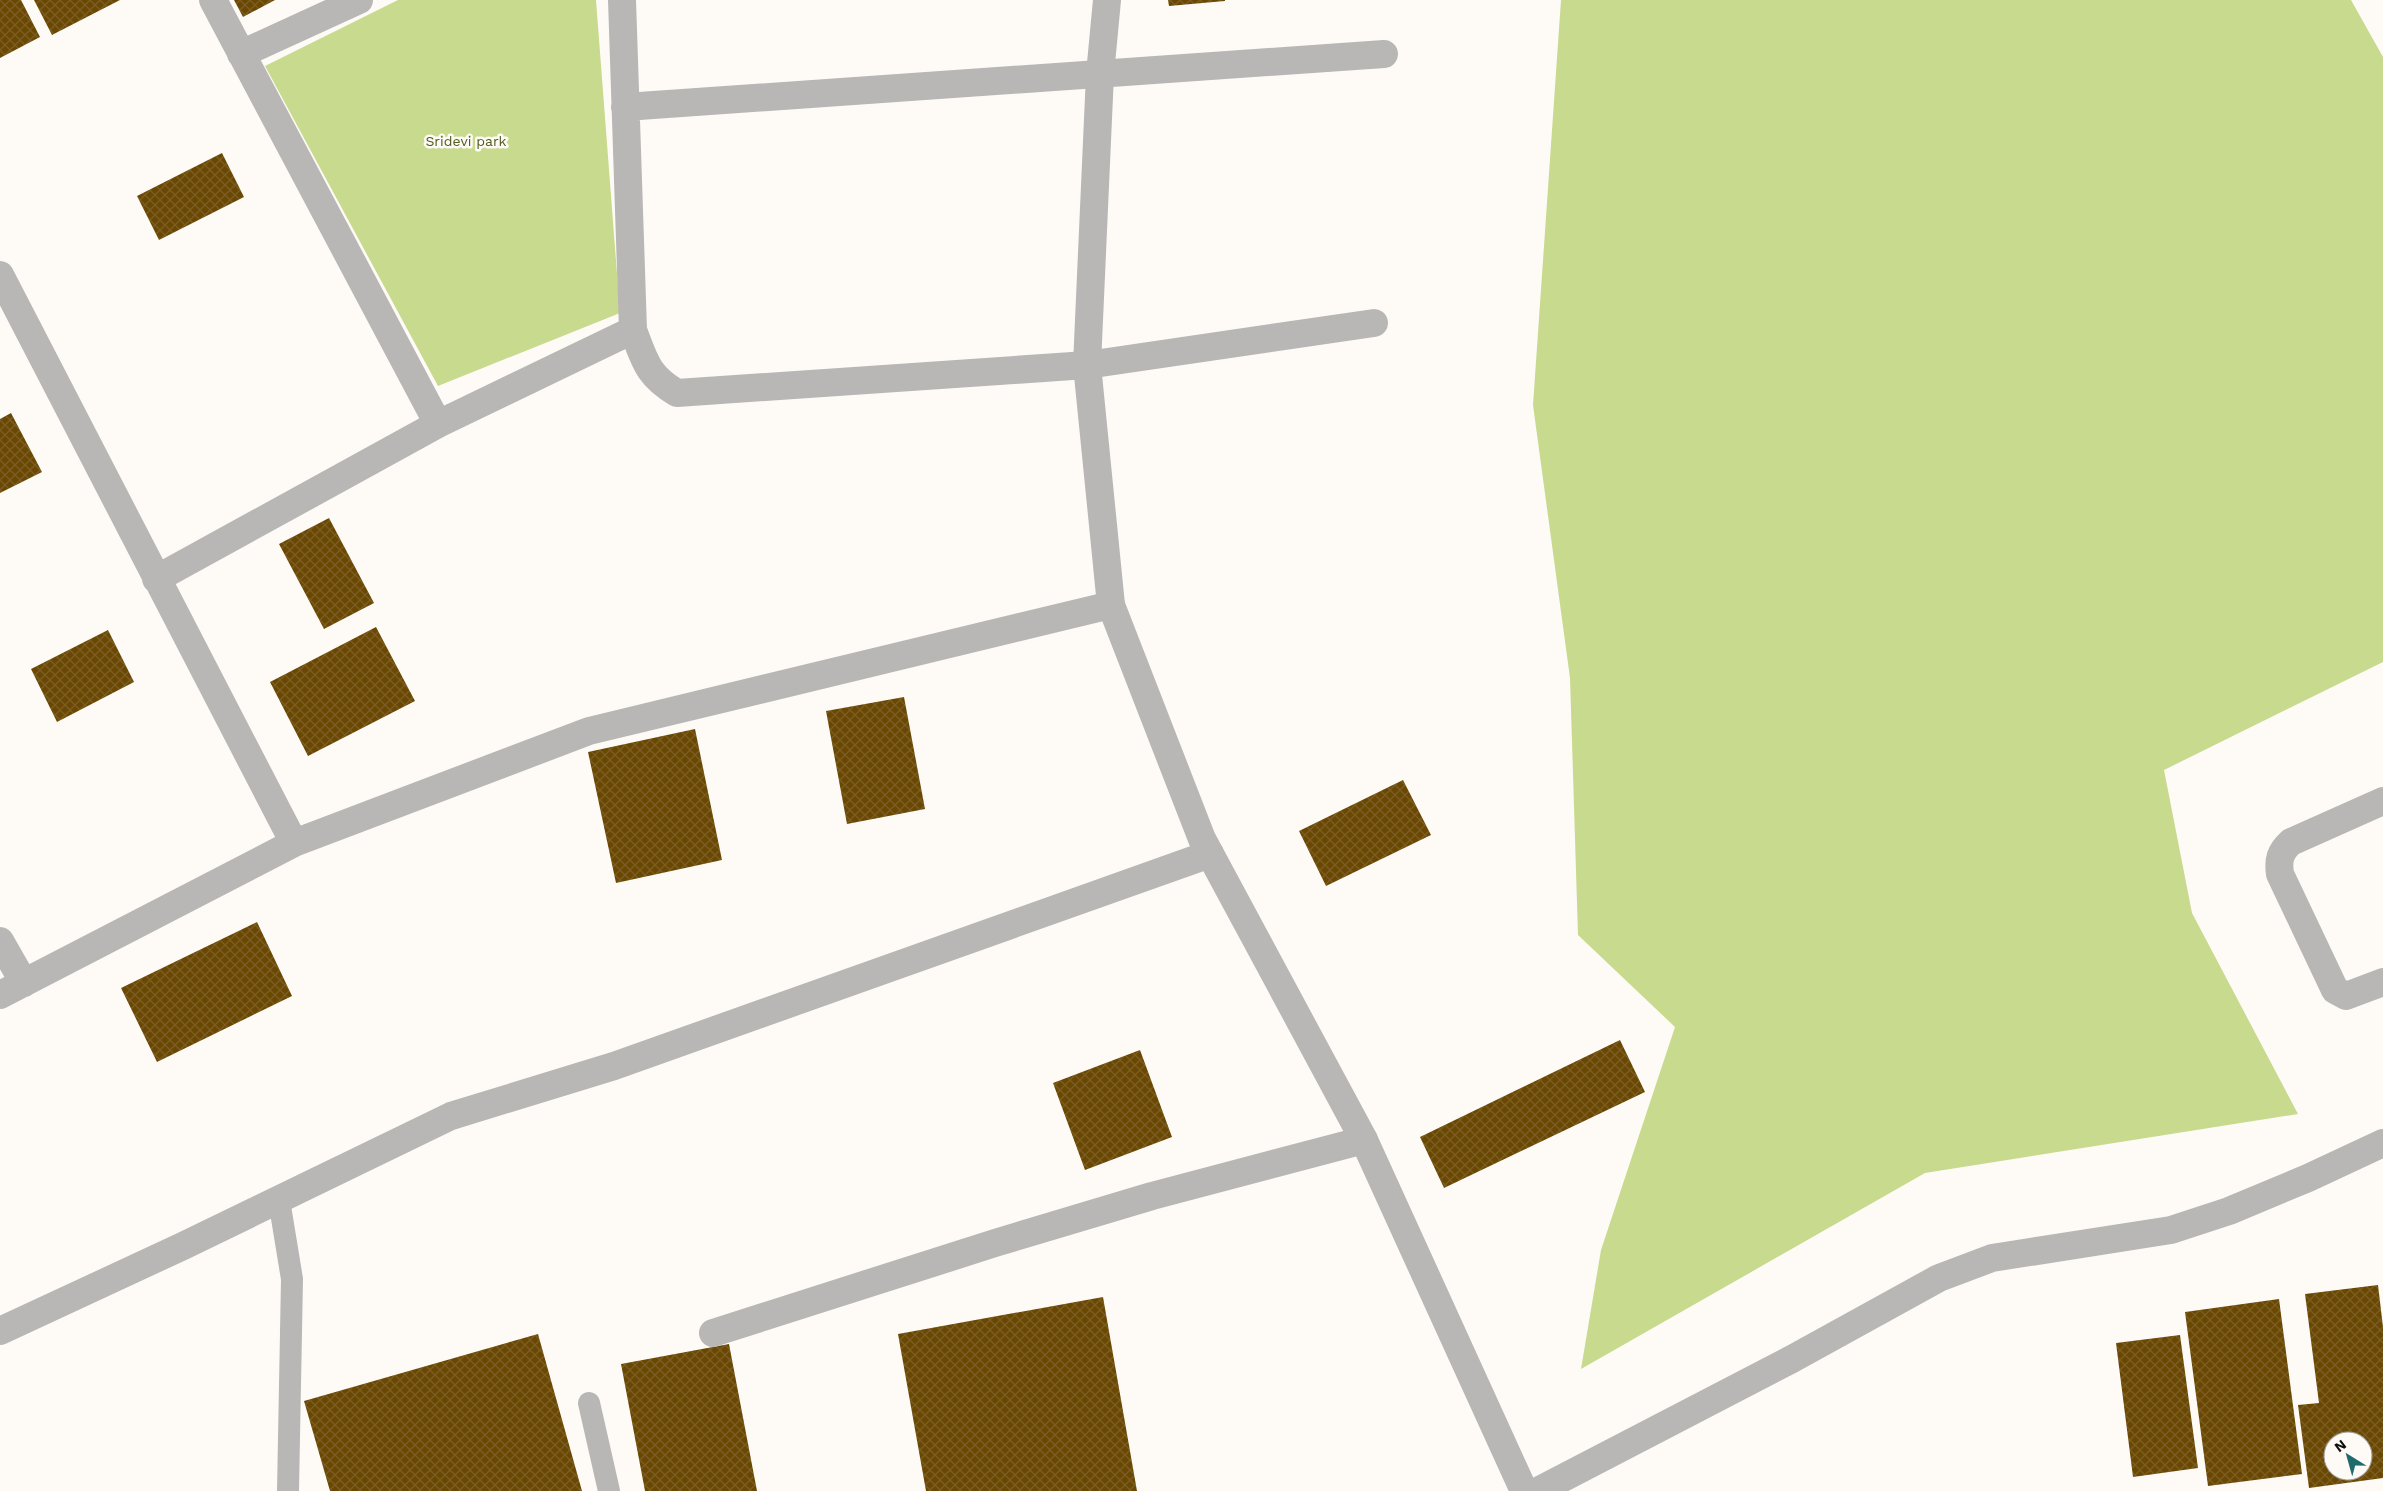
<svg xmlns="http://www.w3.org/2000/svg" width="2383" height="1491" font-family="'Work Sans',sans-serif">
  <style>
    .green { fill: #c8da8d }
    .building { fill: url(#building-cross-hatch); fill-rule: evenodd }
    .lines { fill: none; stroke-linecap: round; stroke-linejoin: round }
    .service { stroke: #b9b7b6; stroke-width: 22 }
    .minor { stroke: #b9b7b6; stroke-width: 28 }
    .tertiary { stroke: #b9b7b6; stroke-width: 28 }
    .labels { text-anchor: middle; stroke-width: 5; stroke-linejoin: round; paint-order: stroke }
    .park-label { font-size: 14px; fill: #515c20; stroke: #fefbf7 }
  </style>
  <defs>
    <pattern id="building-cross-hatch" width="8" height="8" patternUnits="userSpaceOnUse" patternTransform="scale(1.25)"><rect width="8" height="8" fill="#6b4802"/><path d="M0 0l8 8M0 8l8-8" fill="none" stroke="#7a5e26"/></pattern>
  </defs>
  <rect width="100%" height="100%" fill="#fefbf7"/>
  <path class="green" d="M398 0H596L620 313 438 386 265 66Z
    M1561 0H2351L2383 57V662L2164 770 2192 913 2298 1114 1925 1173 1581 1369 1601 1250 1675 1027 1578 935 1570 678 1533 405Z"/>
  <path class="building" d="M0 0H21L40 37 0 58Z
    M34 0H120L52 35Z
    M234 0H275L243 17Z
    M1168 0H1225V1L1169 6Z
    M222 153 244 197 159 240 137 196Z
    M11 413 42 472 0 493V419Z
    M329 518 374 603 324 629 279 544Z
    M376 627 415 701 308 756 270 682Z
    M108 630 134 682 57 722 31 669Z
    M904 697 925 809 847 824 826 711Z
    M695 729 722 860 616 883 588 752Z
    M1403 780 1431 835 1326 886 1299 831Z
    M257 922 292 996 157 1062 121 988Z
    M1620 1040 1645 1092 1444 1188 1420 1137Z
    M1140 1050 1172 1137 1085 1170 1053 1083Z
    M2378 1285 2383 1327V1478L2309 1488 2298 1405 2319 1403 2305 1294ZM2333 1441H2363V1471H2333Z
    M1103 1297 1137 1491H926L898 1334Z
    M2279 1299 2302 1474 2208 1486 2185 1312Z
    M538 1334 582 1491H330L304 1401Z
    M2180 1335 2198 1468 2133 1477 2116 1343Z
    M729 1344 757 1491H645L621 1364Z"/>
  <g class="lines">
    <path class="service" d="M279 1200 292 1279 288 1491
      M589 1403 609 1491"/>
    <path class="minor" d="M213 0 438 424
      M241 54 359 0
      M625 107 1384 54
      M0 275 294 843
      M633 330C645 361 647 375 677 393L1087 365 1374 323
      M156 579 438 424 633 330 622 0
      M2383 801 2291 842C2280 852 2278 860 2280 874L2335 990 2346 996 2383 982
      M0 941 24 983
      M0 995 294 843 589 731 1111 605
      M0 1331 183 1246 451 1116 614 1066 1210 854
      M713 1333 995 1243 1152 1196 1364 1140
      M1538 1491 1792 1359 1939 1278 1992 1258 2171 1230 2229 1211 2308 1178 2383 1143"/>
    <path class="tertiary" d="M1107 0 1100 74 1087 365 1111 605 1202 839 1364 1140 1524 1491"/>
  </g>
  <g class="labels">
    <g class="park-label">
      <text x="466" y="146">Sridevi park</text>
    </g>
  </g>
  <g transform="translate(2348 1456) rotate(323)"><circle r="24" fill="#fefbf7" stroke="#9f9d9a"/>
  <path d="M0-4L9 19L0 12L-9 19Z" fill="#206c6c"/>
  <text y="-8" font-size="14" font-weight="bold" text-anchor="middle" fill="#100f0e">N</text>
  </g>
</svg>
